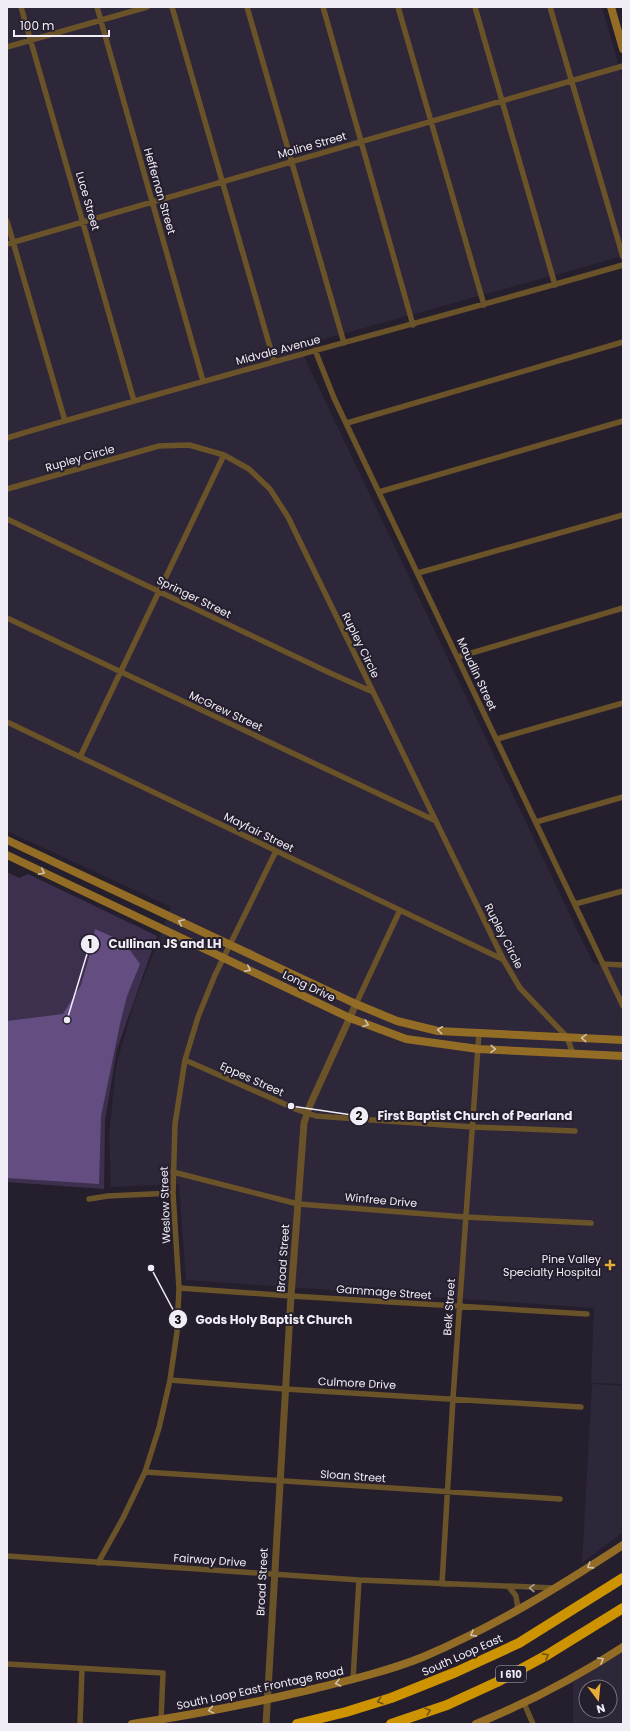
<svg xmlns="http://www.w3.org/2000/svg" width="630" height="1731" font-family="Poppins,sans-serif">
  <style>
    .built { fill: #2e2639; fill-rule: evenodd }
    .green { fill: #3d304e }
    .forest { fill: #644d81 }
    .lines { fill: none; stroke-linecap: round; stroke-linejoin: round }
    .minor { stroke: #6a5329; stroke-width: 5.5 }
    .tertiary { stroke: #6a5329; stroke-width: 7 }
    .secondary { stroke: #936d25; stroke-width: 8 }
    .motorway { stroke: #ce9300; stroke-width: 10 }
    .oneway { stroke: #d0c0ae }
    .oneway2 { stroke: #aea090 }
    .oneway3 { stroke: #715319 }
    .poi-dot { fill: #e7ac37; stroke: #251f2d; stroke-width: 1.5 }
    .labels { text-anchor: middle; stroke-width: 4; stroke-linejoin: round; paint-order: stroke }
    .shield { fill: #251f2d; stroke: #b4afba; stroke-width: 1 }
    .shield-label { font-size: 10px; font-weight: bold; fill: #f1edf7 }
    .street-label { font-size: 11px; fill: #f1edf7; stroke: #251f2d }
    .poi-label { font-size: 11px; fill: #f1edf7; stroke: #251f2d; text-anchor: end }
    .leader { fill: none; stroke: #f1edf7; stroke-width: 1.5 }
    .callout-dot { fill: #f1edf7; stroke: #251f2d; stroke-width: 1.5 }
    .mark-label { font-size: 12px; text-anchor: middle; font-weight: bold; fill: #111 }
    .callout-label { font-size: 12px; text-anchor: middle; font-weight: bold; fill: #f1edf7; stroke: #251f2d; stroke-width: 4; stroke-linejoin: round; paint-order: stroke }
  </style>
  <rect width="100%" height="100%" fill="#251f2d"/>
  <path class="built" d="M7 7H602L623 80V256L299 346 593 963 623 966V1384L591 1383 594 1308 186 1280 179 1184 111 1187 109 1135 116 1066 133 1006 171 907 7 831Z
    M592 1384 623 1386V1532L582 1563Z
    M623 1652V1724H573V1685L572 1682ZM586 1687H610V1711H586Z"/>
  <path class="green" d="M7 872 19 878 28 874 157 936 117 1049 105 1120 104 1189 7 1182Z"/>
  <path class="forest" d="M95 929 124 942 140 964 127 996 120 1024 101 1116 99 1184 7 1178V1021L63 1014 81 985 89 957Z"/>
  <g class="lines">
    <path class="minor" d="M21 7 134 401
      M97 7 203 381
      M172 7 274 361
      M247 7 344 343
      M323 7 413 325
      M398 7 484 305
      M475 7 555 285
      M550 7 623 257
      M7 47 147 7
      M7 221 65 421
      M7 244 623 66
      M315 350 334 398 623 1006
      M347 423 623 342
      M7 438C211 377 418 324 623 265
      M7 489 159 446 189 445 224 455 249 469 270 489 288 517 503 959 520 988 567 1037 573 1054
      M379 492 623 421
      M7 519 330 673 373 692
      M418 573 623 515
      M7 618 436 821
      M458 657 623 608
      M7 722 502 959
      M497 739 623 703
      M80 757 224 455
      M536 822 623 797
      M575 904 623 891
      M603 964 623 965
      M356 1004 400 910
      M185 1060 298 1110 316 1116 473 1127 575 1131
      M173 1172 298 1204 465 1217 591 1223
      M89 1199 108 1196 173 1193
      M179 1288 291 1296 587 1314
      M170 1380 285 1389 581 1407
      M145 1472 560 1499
      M7 1556 359 1580 554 1588
      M98 1563 123 1518 145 1472 159 1428 170 1380 177 1332 179 1288 173 1193 175 1124 185 1060 198 1017 215 975 276 851
      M442 1584 453 1398 479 1033
      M509 1587 516 1596 518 1609
      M7 1664 163 1673 161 1720
      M353 1680 359 1580
      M524 1703 533 1724
      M80 1724 82 1669"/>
    <path class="tertiary" d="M266 1724 291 1296 304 1123 310 1105 356 1004"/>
    <path class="secondary" d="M611 7 623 49
      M7 840 356 1004 397 1021 438 1031 623 1040
      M7 855 350 1018 406 1039 478 1049 623 1056
      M132 1724C193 1715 253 1703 313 1689 350 1680 388 1671 423 1657 494 1627 559 1587 623 1545
      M476 1724C527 1703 577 1677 623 1647"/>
    <path class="motorway" d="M297 1724 346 1712 391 1698 456 1672 519 1643 623 1578
      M391 1724 447 1705 497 1682 547 1655 623 1608"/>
  </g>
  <defs><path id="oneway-chevron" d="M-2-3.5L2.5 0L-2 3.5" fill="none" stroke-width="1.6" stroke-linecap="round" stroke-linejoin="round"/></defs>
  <g class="oneway">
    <use href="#oneway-chevron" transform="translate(42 872) rotate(25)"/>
    <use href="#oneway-chevron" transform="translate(181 922) rotate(-155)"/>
    <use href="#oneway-chevron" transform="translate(248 969) rotate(26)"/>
    <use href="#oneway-chevron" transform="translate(366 1024) rotate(20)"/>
    <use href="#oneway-chevron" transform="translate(440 1030) rotate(-174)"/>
    <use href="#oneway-chevron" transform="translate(584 1038) rotate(-177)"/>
    <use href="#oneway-chevron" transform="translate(493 1049) rotate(3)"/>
    <use href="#oneway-chevron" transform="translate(590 1566) rotate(147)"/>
    <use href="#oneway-chevron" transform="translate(473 1634) rotate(152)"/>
    <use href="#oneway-chevron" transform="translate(601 1660) rotate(-30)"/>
    <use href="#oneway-chevron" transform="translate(338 1683) rotate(167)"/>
    <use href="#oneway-chevron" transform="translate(211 1710) rotate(170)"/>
  </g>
  <use class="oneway2" href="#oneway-chevron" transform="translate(532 1588) rotate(-178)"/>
  <g class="oneway3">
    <use href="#oneway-chevron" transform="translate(546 1656) rotate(-29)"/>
    <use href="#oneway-chevron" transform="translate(380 1701) rotate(163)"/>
    <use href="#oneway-chevron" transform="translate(428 1711) rotate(-19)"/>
  </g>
  <path class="poi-dot" d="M608 1259h4v4h4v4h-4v4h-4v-4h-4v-4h4z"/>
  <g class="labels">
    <rect class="shield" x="496" y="1666" width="30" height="16" rx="3"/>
    <g class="shield-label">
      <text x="511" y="1678">I 610</text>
    </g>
    <g class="street-label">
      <text transform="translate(312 145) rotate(-16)" y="4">Moline Street</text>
      <text transform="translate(160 191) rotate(74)" y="4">Heffernan Street</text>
      <text transform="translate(88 201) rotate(74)" y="4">Luce Street</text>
      <text transform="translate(278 350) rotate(-15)" y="4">Midvale Avenue</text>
      <text transform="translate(80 458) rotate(-16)" y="4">Rupley Circle</text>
      <text transform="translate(194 597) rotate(26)" y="4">Springer Street</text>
      <text transform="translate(361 645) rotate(64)" y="4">Rupley Circle</text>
      <text transform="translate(477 674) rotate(65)" y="4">Maudlin Street</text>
      <text transform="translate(226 711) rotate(25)" y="4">McGrew Street</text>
      <text transform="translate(259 832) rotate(26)" y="4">Mayfair Street</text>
      <text transform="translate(504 936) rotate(63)" y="4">Rupley Circle</text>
      <text transform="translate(309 986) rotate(26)" y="4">Long Drive</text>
      <text transform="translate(252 1079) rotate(24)" y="4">Eppes Street</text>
      <text transform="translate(381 1200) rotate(5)" y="4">Winfree Drive</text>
      <text transform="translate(165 1205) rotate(-92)" y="4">Weslow Street</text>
      <text transform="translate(283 1258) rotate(-86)" y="4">Broad Street</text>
      <text transform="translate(384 1292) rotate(4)" y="4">Gammage Street</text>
      <text transform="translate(449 1307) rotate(-86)" y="4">Belk Street</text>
      <text transform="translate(357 1383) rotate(3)" y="4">Culmore Drive</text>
      <text transform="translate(353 1476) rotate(4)" y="4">Sloan Street</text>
      <text transform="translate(210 1560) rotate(4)" y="4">Fairway Drive</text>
      <text transform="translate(262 1582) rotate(-87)" y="4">Broad Street</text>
      <text transform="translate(462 1655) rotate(-24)" y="4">South Loop East</text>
      <text transform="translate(260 1688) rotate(-12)" y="4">South Loop East Frontage Road</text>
    </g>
    <g class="poi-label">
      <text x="601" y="1263">Pine Valley<tspan x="601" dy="13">Specialty Hospital</tspan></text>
    </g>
  </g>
  <path class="leader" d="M67 1020L90 944M291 1106L359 1116M151 1268L178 1319"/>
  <g class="callout-dot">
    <circle cx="67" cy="1020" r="4"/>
    <circle cx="291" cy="1106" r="4"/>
    <circle cx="151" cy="1268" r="4"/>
    <circle cx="90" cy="944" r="10"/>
    <circle cx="359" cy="1116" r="10"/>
    <circle cx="178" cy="1319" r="10"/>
  </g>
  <g class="mark-label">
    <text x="90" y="948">1</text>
    <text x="359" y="1120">2</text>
    <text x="178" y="1324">3</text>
  </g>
  <g class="callout-label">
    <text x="165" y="948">Cullinan JS and LH</text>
    <text x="475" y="1120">First Baptist Church of Pearland</text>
    <text x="274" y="1324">Gods Holy Baptist Church</text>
  </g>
  <rect width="630" height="1731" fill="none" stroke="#f1edf7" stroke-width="16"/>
  <g transform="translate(598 1699) rotate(164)"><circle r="19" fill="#251f2d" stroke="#77717e"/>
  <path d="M0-3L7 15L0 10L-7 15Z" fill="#e7ac37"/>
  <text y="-6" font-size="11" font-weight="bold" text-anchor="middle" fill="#f1edf7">N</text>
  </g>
  <path d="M14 30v6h95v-6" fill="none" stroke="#f1edf7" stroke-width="2"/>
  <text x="20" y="30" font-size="12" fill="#f1edf7" stroke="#251f2d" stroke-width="3" paint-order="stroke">100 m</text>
</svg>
